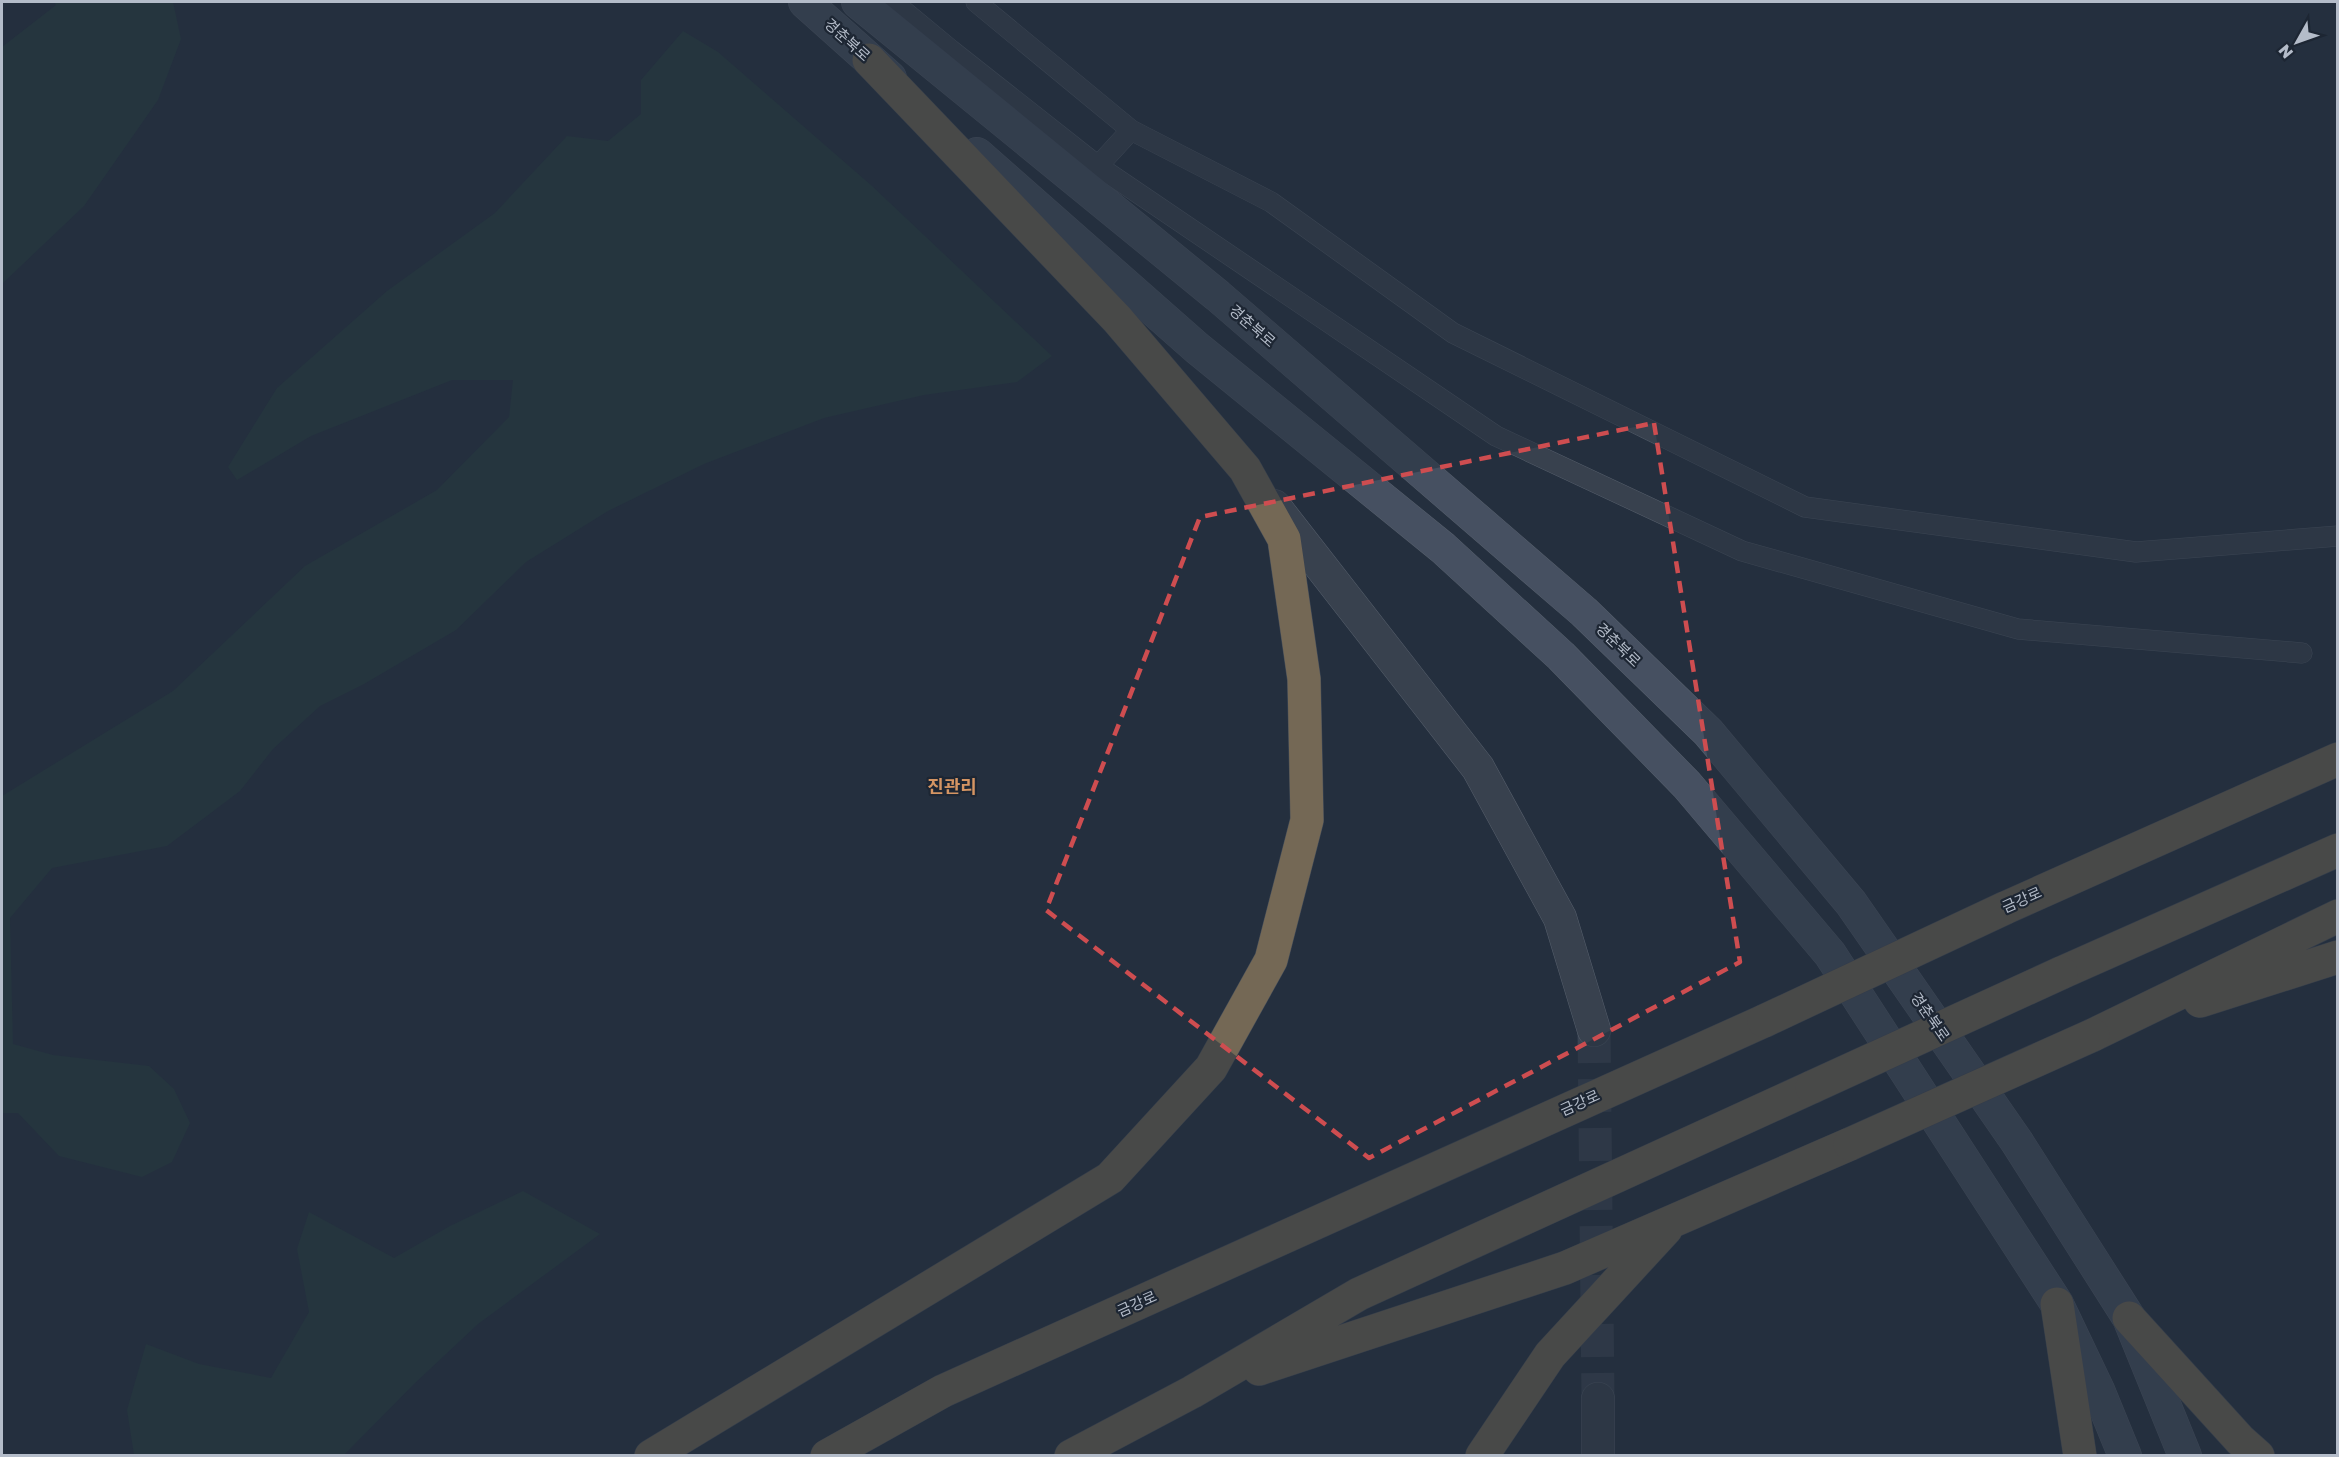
<svg xmlns="http://www.w3.org/2000/svg" width="2339" height="1457" font-family="'Golos Text','Noto Sans KR',sans-serif">
  <style>
    .green { fill: #263c3f }
    .lines { fill: none; stroke-linecap: round; stroke-linejoin: round }
    .street-tunnel { stroke: #3a4453; stroke-width: 33; stroke-dasharray: 33 16; stroke-linecap: butt }
    .lane-casing { stroke: #565f6c; stroke-width: 21 }
    .street-casing { stroke: #565f6c; stroke-width: 34 }
    .secondary-casing { stroke: #565f6c; stroke-width: 34 }
    .highway-casing { stroke: #434c59; stroke-width: 34 }
    .lane { stroke: #38414e; stroke-width: 20 }
    .street { stroke: #38414e; stroke-width: 33 }
    .secondary { stroke: #465061; stroke-width: 33 }
    .highway { stroke: #746855; stroke-width: 33 }
    .highway-bridge-casing { stroke: #434c59; stroke-width: 34; stroke-linecap: butt }
    .highway-bridge { stroke: #746855; stroke-width: 33 }
    .marked { fill: none; stroke: #ce4d50; stroke-width: 4.5; stroke-dasharray: 12 8; stroke-linejoin: round }
    .labels { text-anchor: middle; stroke-width: 4.5; stroke-linejoin: round; paint-order: stroke }
    .street-label { font-size: 15px; fill: #b4bcc9; stroke: #1d2633 }
    .quarter-label { font-size: 18px; font-weight: bold; fill: #d59563; stroke: #1d2633 }
  </style>
  <rect width="100%" height="100%" fill="#242f3e"/>
  <path class="green" d="M54 2H173L181 39 158 100 84 206 2 284V47L56 5Z
    M683 31 718 52 872 186 1052 356 1017 382 924 395 824 418 704 464 608 511 526 562 456 630 364 684 320 706 273 749 240 791 167 846 52 868 10 918 13 1044 53 1055 149 1066 174 1089 190 1123 172 1162 142 1177 59 1156 18 1113H2V796L173 691 305 566 437 490 509 417 513 380H452L311 436 237 480 228 467 277 388 387 291 495 213 567 136 608 141 641 114V80Z
    M523 1191 600 1234 478 1324 414 1384 344 1455H134L127 1410 146 1344 199 1364 271 1378 309 1312 297 1249 309 1212 394 1258 450 1226Z"/>
  <g class="lines">
    <path class="street-tunnel" d="M1594 1030 1598 1399"/>
    <defs>
      <path id="lane" d="M893 2 951 50 1098 166 1496 436 1742 551 2018 629 2302 653
        M976 2 1131 130 1271 202 1453 333 1805 507 2136 552 2338 536
        M1098 166 1131 130"/>
      <path id="street" d="M1274 506 1478 768 1560 918 1594 1030
        M1598 1399V1456"/>
      <path id="secondary" d="M805 2 890 78
        M858 2 1218 296 1584 612 1708 732 1851 903 2017 1142 2129 1318 2185 1456
        M977 154 1197 348 1443 548 1561 656 1687 785 1830 954 2057 1304 2098 1390 2125 1456"/>
      <path id="highway" d="M2005 908 2338 759
        M2061 973 2338 850
        M2200 1001 2338 957
        M2093 1035 2338 916
        M2057 1304 2080 1456
        M2129 1318 2240 1440 2258 1456
        M1259 1369 1565 1268 1850 1144
        M651 1456 1110 1178 1211 1068 1271 960 1307 820 1304 679 1284 539 1245 469 1117 319 869 60
        M827 1456 943 1391 1764 1021
        M1071 1456 1192 1392 1359 1294 1812 1087
        M1482 1456 1550 1355 1666 1229"/>
    </defs>
    <use href="#lane" class="lane-casing"/>
    <use href="#street" class="street-casing"/>
    <use href="#secondary" class="secondary-casing"/>
    <use href="#highway" class="highway-casing"/>
    <use href="#lane" class="lane"/>
    <use href="#street" class="street"/>
    <use href="#secondary" class="secondary"/>
    <use href="#highway" class="highway"/>
    <defs>
      <path id="highway-bridge" d="M1764 1021 2005 908
        M1812 1087 2061 973
        M1850 1144 2093 1035"/>
    </defs>
    <use href="#highway-bridge" class="highway-bridge-casing"/>
    <use href="#highway-bridge" class="highway-bridge"/>
  </g>
  <path d="M0 0H2339V1457H0ZM1654 423 1740 962 1369 1158 1046 910 1200 517Z" fill="#242f3e" fill-opacity=".55" fill-rule="evenodd"/>
  <path class="marked" d="M1654 423 1740 962 1369 1158 1046 910 1200 517Z"/>
  <g class="labels">
    <g class="street-label">
      <text transform="translate(847 40) rotate(42)" y="5">경춘북로</text>
      <text transform="translate(1252 326) rotate(41)" y="5">경춘북로</text>
      <text transform="translate(1618 645) rotate(44)" y="5">경춘북로</text>
      <text transform="translate(2022 900) rotate(-24)" y="5">금강로</text>
      <text transform="translate(1930 1017) rotate(55)" y="5">경춘북로</text>
      <text transform="translate(1580 1103) rotate(-24)" y="5">금강로</text>
      <text transform="translate(1137 1304) rotate(-24)" y="5">금강로</text>
    </g>
    <g class="quarter-label">
      <text x="952" y="793">진관리</text>
    </g>
  </g>
  <rect width="2339" height="1457" fill="none" stroke="#b4bcc9" stroke-width="6"/>
  <g transform="translate(2297 42) rotate(230)" stroke="#1d2633" stroke-width="4.5" paint-order="stroke">
  <path d="M0-4.5L10 22L0 15L-10 22Z" fill="#b4bcc9"/>
  <text y="-9" font-size="16" font-weight="bold" text-anchor="middle" fill="#b4bcc9">N</text>
  </g>
</svg>
